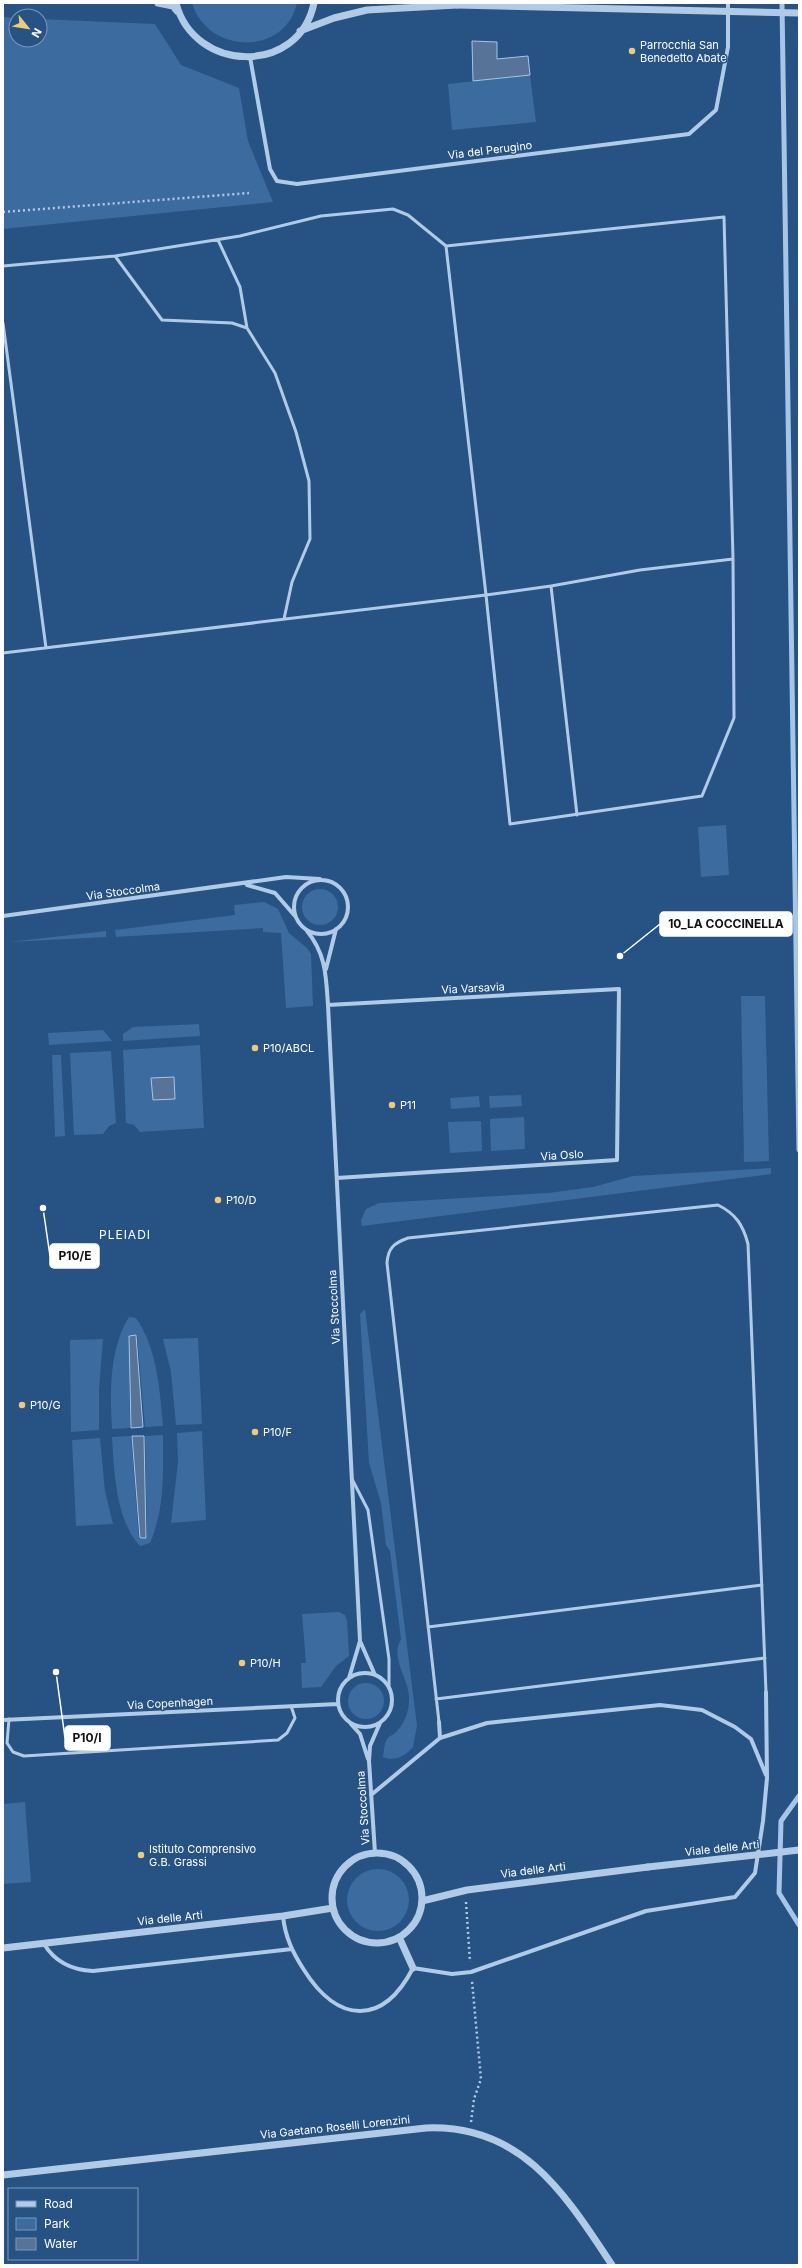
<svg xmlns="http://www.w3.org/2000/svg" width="802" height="2268" font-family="Inter,sans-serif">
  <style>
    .green { fill: #3c6ba0 }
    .water { fill: #577397; stroke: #a6c6e8 }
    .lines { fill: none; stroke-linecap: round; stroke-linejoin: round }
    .stream { stroke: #a6c6e8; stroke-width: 5 }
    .path { stroke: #b1cbe7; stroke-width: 2.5; stroke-dasharray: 2 3; stroke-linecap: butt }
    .service { stroke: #b1cbe7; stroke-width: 3 }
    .minor { stroke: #b1cbe7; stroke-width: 4 }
    .tertiary { stroke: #b1cbe7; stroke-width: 7 }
    .tertiary-bridge { stroke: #b1cbe7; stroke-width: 7 }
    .poi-dot { fill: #efca77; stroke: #275284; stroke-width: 1.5 }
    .labels { text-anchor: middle; stroke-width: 3; stroke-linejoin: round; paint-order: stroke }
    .poi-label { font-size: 11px; fill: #fff; stroke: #275284; text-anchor: start }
    .street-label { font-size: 11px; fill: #fff; stroke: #275284 }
    .neighbourhood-label { font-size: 12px; letter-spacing: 1px; fill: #fff; stroke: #275284 }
    .leader { fill: none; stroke: #fff; stroke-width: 1.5 }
    .callout-dot { fill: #fff; stroke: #275284; stroke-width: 1.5 }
    .callout { fill: #fff; stroke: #fff; stroke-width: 1.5 }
    .callout-label { font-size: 12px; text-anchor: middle; font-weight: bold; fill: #111 }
  </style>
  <rect width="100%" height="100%" fill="#275284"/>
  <path class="green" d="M192 3H297C285 57 207 54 192 3Z
    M3 17 16 18V40H40V19L155 24 181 65 239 88 248 141 273 202 3 229Z
    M530 75 536 122 452 130 448 84Z
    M726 825 729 875 701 877 698 827Z
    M302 907a18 18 0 1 1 36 0a18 18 0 1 1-36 0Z
    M264 902 278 909 289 933 307 948 311 954 313 1006 286 1008 281 933 263 932V928L116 937 115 930 235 915 234 905Z
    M106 931V937L9 942Z
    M741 996H765L769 1161 744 1162Z
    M199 1024 200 1036 123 1041V1034L133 1027Z
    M103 1030 112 1041 49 1045 48 1033Z
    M200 1045 204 1128 140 1132 134 1125 126 1123 123 1050Z
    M111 1051 116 1123 109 1126 103 1134 74 1135 70 1053Z
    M52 1055H61L65 1136 55 1137Z
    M521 1095 522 1106 490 1108 489 1096Z
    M479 1096 480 1107 451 1109 450 1098Z
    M524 1117 525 1149 491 1151 490 1119Z
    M481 1121 482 1151 450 1153 448 1122Z
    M771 1168V1174L362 1226 361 1220 366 1209 379 1203 548 1193 593 1187 633 1176Z
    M365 1309 417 1726 413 1747C405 1756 395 1762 383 1757 384 1752 384 1744 387 1739 388 1737 392 1735 394 1734 403 1726 409 1713 409 1701 411 1681 389 1660 401 1639L390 1551 386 1545 381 1503 369 1463 360 1314Z
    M129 1317 136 1318C157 1348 160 1390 163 1426L145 1427 137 1335H129L130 1428 112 1429C110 1392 109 1349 129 1317Z
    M198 1338 202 1424 176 1425 171 1372 163 1339Z
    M103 1339 99 1390V1430L71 1432 70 1340Z
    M202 1431 206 1520 171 1523 178 1462 177 1433Z
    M163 1435C163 1473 165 1508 150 1543L140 1546C116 1521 114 1471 112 1437L131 1436 139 1539 147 1538 145 1436Z
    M100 1438 105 1491 113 1524 76 1526 72 1440Z
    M339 1612 345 1615 347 1620 349 1656 336 1666 321 1687 302 1688 301 1663H306L302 1614Z
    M348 1701a18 18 0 1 1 36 0a18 18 0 1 1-36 0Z
    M25 1802 31 1882 3 1884V1804Z
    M347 1900a31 31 0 1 1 62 0a31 31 0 1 1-62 0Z"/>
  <path class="water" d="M472 41 497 42V59L528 56 530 75 473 81Z
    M174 1077 175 1099 153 1100 151 1078Z
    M136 1335 143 1427 131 1428 129 1336Z
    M132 1436H144L146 1538H140Z"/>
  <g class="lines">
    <path class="stream" d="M782 3 799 1150
      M799 1796 781 1821 779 1893 799 1925"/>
    <path class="path" d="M3 212 249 193
      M466 1902 470 1962
      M471 2122 474 2099 481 2079 472 1981"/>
    <path class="service" d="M218 240 240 287 247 328 275 373 296 432 309 481 310 539 292 582 284 619
      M115 256 162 320 232 323 247 328
      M3 266 115 256 240 236 321 216 393 209 408 215 446 246 486 595 551 586 640 570 733 559
      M3 323 46 648
      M551 586 577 815
      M3 653 486 595 510 824 702 796 734 718 733 559 724 217 446 246
      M352 1479 368 1510 389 1659V1688
      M428 1627 762 1585
      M436 1699 765 1658
      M9 1719 7 1743 13 1752 24 1756 278 1740 287 1733 295 1718 291 1706
      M439 1722 387 1263C388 1248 394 1243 408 1238L718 1205C736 1214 743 1225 748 1244L766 1692"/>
    <path class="minor" d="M250 57 270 169 277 181 297 184 689 134 716 110 728 47V3
      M294 907a27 27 0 1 1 54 0a27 27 0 1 1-54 0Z
      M247 885 275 893 295 916
      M3 916 286 877 320 879
      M307 931C326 954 326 976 328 1005L360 1641 349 1678
      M326 969 336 929
      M328 1005 619 989 617 1160 337 1178
      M360 1641 375 1675
      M338 1700a27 27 0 1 1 54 0a27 27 0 1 1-54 0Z
      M3 1720 338 1704
      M439 1722 440 1738
      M351 1724 360 1734 368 1759
      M371 1795 440 1738 487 1723 660 1705 702 1710 735 1727 751 1739 766 1775
      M375 1853 369 1761 370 1746 380 1723
      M283 1916C285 1937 293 1953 304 1970 338 2024 383 2026 413 1968L452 1974 471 1972 646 1911 735 1897 755 1873 763 1821 767 1778 766 1692
      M44 1944C55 1962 71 1970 93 1971L292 1949"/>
    <path class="tertiary" d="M158 3 173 6 177 11
      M176 3C194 73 299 76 314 3
      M300 31 334 18 367 10 457 5
      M332 1898a45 45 0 1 1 90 0a45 45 0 1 1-90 0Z
      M422 1901 467 1890 648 1867
      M399 1937 413 1968
      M3 1948 283 1916 333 1908
      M3 2175 426 2128C522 2124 565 2194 612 2265"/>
    <path class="tertiary-bridge" d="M457 5 799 13
      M648 1867 799 1850"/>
  </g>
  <g class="poi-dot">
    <circle cx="632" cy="51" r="4"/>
    <circle cx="255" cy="1048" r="4"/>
    <circle cx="392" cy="1105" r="4"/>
    <circle cx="218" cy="1200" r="4"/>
    <circle cx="22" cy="1405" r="4"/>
    <circle cx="255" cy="1432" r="4"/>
    <circle cx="242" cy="1663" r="4"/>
    <circle cx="141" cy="1855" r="4"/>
  </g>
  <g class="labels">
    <g class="poi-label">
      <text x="640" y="49">Parrocchia San<tspan x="640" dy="13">Benedetto Abate</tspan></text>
      <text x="263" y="1052">P10/ABCL</text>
      <text x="400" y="1109">P11</text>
      <text x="226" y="1204">P10/D</text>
      <text x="30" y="1409">P10/G</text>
      <text x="263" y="1436">P10/F</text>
      <text x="250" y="1667">P10/H</text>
      <text x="149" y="1853">Istituto Comprensivo<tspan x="149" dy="13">G.B. Grassi</tspan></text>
    </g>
    <g class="street-label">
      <text transform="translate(490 150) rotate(-7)" y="4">Via del Perugino</text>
      <text transform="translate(123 891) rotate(-8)" y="4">Via Stoccolma</text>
      <text transform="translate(473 988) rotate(-3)" y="4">Via Varsavia</text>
      <text transform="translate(562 1155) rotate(-4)" y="4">Via Oslo</text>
      <text transform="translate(334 1307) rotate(-93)" y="4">Via Stoccolma</text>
      <text transform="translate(170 1703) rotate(-3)" y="4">Via Copenhagen</text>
      <text transform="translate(363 1808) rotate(-94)" y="4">Via Stoccolma</text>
      <text transform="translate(722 1848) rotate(-6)" y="4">Viale delle Arti</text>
      <text transform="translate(533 1870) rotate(-7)" y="4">Via delle Arti</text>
      <text transform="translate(170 1918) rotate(-6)" y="4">Via delle Arti</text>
      <text transform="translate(335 2127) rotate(-6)" y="4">Via Gaetano Roselli Lorenzini</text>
    </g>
    <g class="neighbourhood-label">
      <text x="125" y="1239">PLEIADI</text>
    </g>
  </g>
  <path class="leader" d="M620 956L660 924M43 1208L50 1256M56 1672L65 1738"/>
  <g class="callout-dot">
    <circle cx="620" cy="956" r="4"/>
    <circle cx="43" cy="1208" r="4"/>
    <circle cx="56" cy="1672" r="4"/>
  </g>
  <g class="callout">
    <rect x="660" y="912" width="132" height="24" rx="4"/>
    <rect x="50" y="1244" width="49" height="24" rx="4"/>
    <rect x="65" y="1726" width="45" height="24" rx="4"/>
  </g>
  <g class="callout-label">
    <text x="726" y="928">10_LA COCCINELLA</text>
    <text x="75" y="1260">P10/E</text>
    <text x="87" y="1742">P10/I</text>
  </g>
  <rect width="802" height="2268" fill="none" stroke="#ffffff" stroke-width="8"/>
  <rect x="8" y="2188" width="130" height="72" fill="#275284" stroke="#7d97b5"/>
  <rect x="16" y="2201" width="20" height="6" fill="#b1cbe7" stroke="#7d97b5"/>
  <text x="44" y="2208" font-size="12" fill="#ffffff">Road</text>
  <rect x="16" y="2218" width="20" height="12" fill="#3c6ba0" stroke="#7d97b5"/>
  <text x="44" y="2228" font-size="12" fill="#ffffff">Park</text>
  <rect x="16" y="2238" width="20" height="12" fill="#577397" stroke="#7d97b5"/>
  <text x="44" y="2248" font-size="12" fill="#ffffff">Water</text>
  <g transform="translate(28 28) rotate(120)"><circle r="19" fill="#275284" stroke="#7d97b5"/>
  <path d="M0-3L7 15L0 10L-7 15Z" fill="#efca77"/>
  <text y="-6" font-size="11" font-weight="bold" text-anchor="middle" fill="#ffffff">N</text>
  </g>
</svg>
